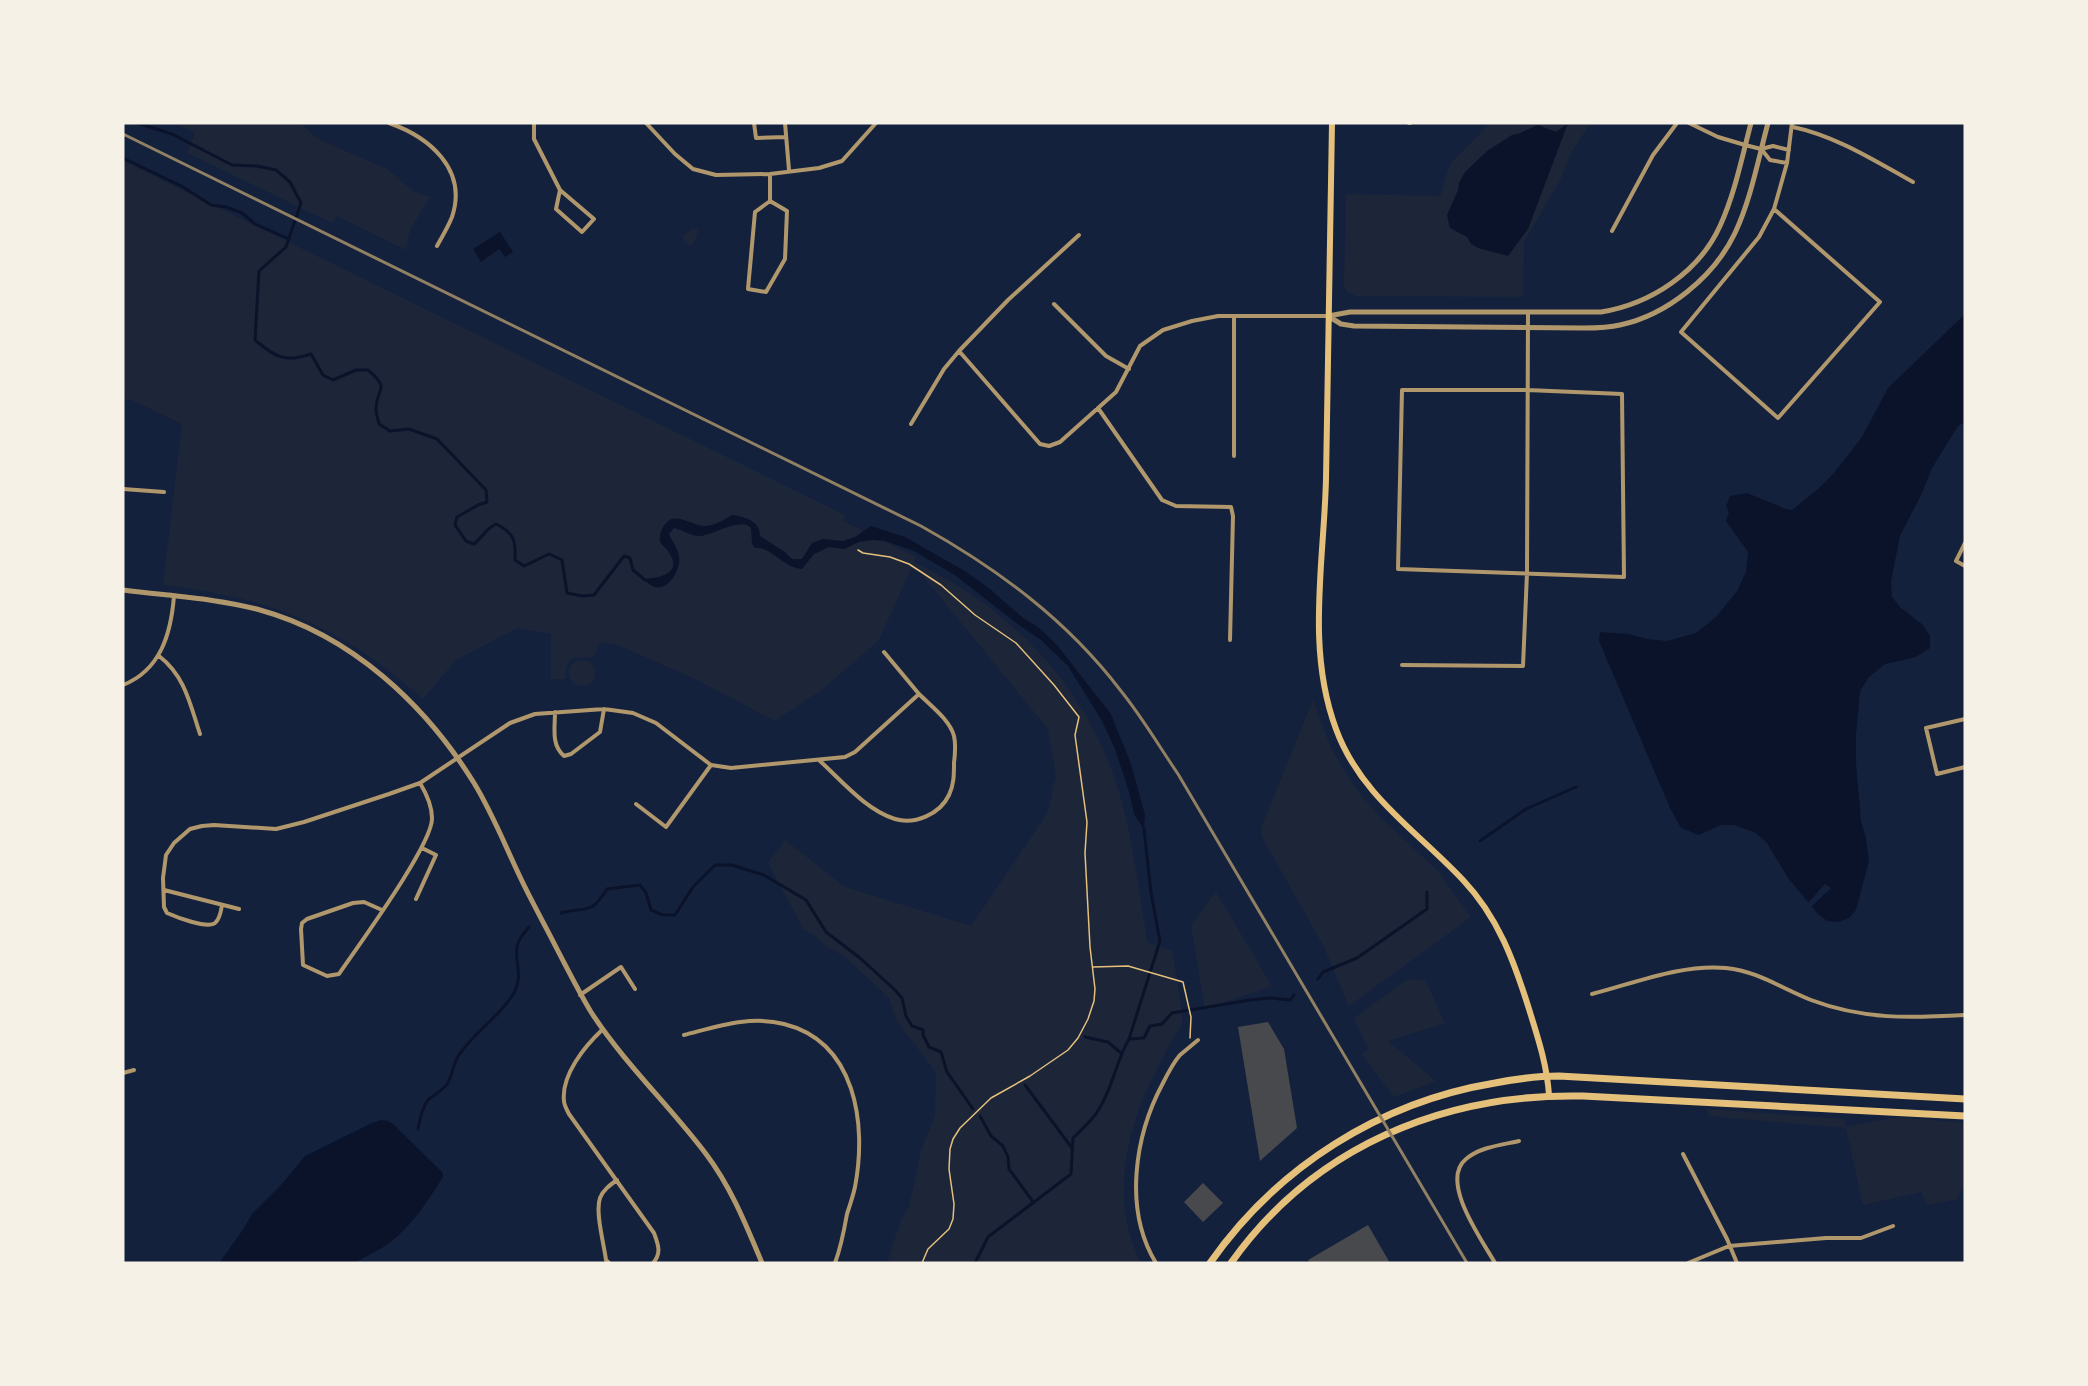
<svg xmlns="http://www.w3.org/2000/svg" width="2088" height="1386" font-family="Inter,sans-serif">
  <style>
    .green { fill: #1d2539 }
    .water { fill: #0b132b }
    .pier { fill: #14213d }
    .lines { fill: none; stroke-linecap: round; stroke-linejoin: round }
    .stream { stroke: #0b132b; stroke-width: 3 }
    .building { fill: #48494c }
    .path { stroke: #e5c07b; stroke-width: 1.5 }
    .minor { stroke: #b1986c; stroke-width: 4 }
    .tertiary { stroke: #b1986c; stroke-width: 5 }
    .secondary { stroke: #e5c07b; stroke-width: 6 }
    .primary { stroke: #e5c07b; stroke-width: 7 }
    .rail { stroke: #918062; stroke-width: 3 }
  </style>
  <rect width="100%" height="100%" fill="#14213d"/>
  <path class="green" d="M174 123H300L318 139 387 169 413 191 430 197 410 230 406 250 337 216 332 223 187 153 195 133Z
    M1490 123H1591L1571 152 1561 179 1524 242 1523 297 1356 296 1347 292 1344 286 1346 194 1440 196 1450 164Z
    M123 161 845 515 843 521 916 557 914 562C1014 609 1091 691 1121 799 1134 846 1139 895 1148 943L1172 950C1174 962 1184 1016 1182 1022 1181 1028 1176 1034 1173 1038 1167 1050 1160 1062 1154 1075 1125 1133 1110 1203 1141 1263H887L901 1220 909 1207 921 1151 935 1116 936 1072 896 1020 889 998 845 957 826 946 812 934 804 930 768 863 785 840 845 887 971 926 1048 812 1056 776 1048 729 918 570 911 569 879 640 823 689 775 721 695 679 618 645 600 642 594 657 572 658 566 667 565 679H551V634L517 628 456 660 423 699C339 625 274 599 163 585L182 424 134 401 123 399Z
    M693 228 699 230 693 244 690 246 683 240V236Z
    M569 673a13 13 0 1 1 26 0a13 13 0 1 1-26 0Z
    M1313 700 1330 746 1353 785 1379 816 1437 870 1471 917 1349 1006 1324 947 1262 837 1261 828Z
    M1216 892 1272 986 1205 1009 1191 925Z
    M1408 979 1426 981 1445 1023 1388 1041 1436 1081 1394 1097 1362 1054 1368 1049 1354 1018Z
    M1706 1109 1845 1119 1846 1127 1897 1117 1965 1123V1185L1957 1199 1927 1205 1921 1192 1863 1205 1846 1128 1709 1116Z"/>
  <path class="water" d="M1568 123 1528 229 1508 256 1478 248 1471 244 1467 237 1450 228 1447 215 1458 190 1459 183 1465 172 1487 151 1512 135 1518 134 1538 125 1556 132Z
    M500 232 513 252 505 257 499 249 481 262 473 249Z
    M1965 314V422L1958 426 1932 468 1922 493 1900 536 1891 581 1892 597 1900 607 1923 625 1930 636V648L1916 657 1885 664 1869 677 1860 691 1856 735V763L1861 821 1866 838 1869 861 1856 910 1849 918 1839 922 1827 921 1817 913 1788 878 1767 843 1756 833 1734 825H1721L1699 835 1681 828 1670 808 1599 641 1600 632 1629 634 1647 639 1667 641 1696 633 1716 617 1737 591 1746 572 1748 552 1726 521 1729 512 1726 506 1730 496 1747 493 1786 509 1792 510 1818 489 1833 474 1862 437 1888 388Z
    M732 515C746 517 760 521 760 536L785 552 792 559H802L812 543 823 539 843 541 855 537 871 526 905 537 965 571 990 589 1023 618 1038 627 1057 645 1111 714 1131 764 1145 815 1144 830 1134 814 1129 792 1115 749 1102 721 1068 666 1041 640 1019 625 956 576 914 551 885 541 873 540 859 542 844 549 829 547 814 554 802 569C781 567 773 547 755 548L752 544 751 528C741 517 716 534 701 536 691 537 684 530 674 528L669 534C672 541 678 549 679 556 681 569 670 590 655 587 651 586 646 581 642 579 660 578 684 574 668 551 665 547 660 544 660 540 659 535 663 526 666 523 676 511 694 527 706 526 715 525 724 520 732 515Z
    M381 1120 388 1121 393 1124 443 1173V1177C428 1201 411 1227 388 1244 378 1251 366 1256 355 1263H219L242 1231 252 1214 280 1186 305 1156 372 1123Z"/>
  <path class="pier" d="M1825 884 1831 888 1810 908 1807 904Z"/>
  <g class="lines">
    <path class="stream" d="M137 123 172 134 232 165 257 166 276 170 290 182 301 203 286 247 259 271 255 340C275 357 285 363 311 354L323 375 333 380 356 370H368C392 391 376 386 376 409 376 414 378 419 379 424L390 431 409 429 437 439 486 490 487 502 478 505 457 517 455 525 466 541 474 544C483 537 485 529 496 524 514 533 516 540 515 560L524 566 549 554 562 560 567 593 582 596 594 595 624 556 630 558 633 570 645 580
      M123 158 183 187 211 205 226 207 242 213 255 224 289 239
      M1480 841 1526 809 1576 787
      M561 913C587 906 590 916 607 889L640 885 646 893 651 910 663 915H675L693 887 715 865H732L764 875 806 900 826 932 860 958 895 990 902 998 906 1016 912 1026 923 1030V1035L929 1047 941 1052 947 1072 973 1109
      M1318 979 1323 972 1357 958 1427 909V892
      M1085 1037 1108 1042 1121 1053
      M1129 1039 1144 1038 1150 1026 1162 1024 1172 1013 1250 1000 1270 998 1290 1000 1294 995
      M1025 1085 1072 1148
      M980 1116 991 1136 1003 1146 1008 1157 1009 1169 1034 1203
      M418 1129C420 1120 422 1106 429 1099 435 1094 442 1091 447 1084 453 1075 453 1063 459 1055 474 1032 497 1019 512 996 526 975 512 959 518 943 520 937 525 932 529 927
      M975 1263 988 1237 1071 1174 1073 1138C1082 1129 1093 1120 1099 1109 1113 1087 1116 1061 1129 1039L1160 941 1151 893 1144 829"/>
  </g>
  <path class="building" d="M1268 1022 1284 1049 1297 1128 1260 1161 1238 1027Z
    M1203 1183 1223 1203 1203 1222 1184 1202Z
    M1368 1225 1390 1263H1310L1308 1260Z"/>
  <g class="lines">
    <path class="path" d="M858 550 863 553 890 557 909 564 941 585 975 615 1016 643 1054 685 1079 717 1075 735 1087 822 1085 853 1090 947 1095 989 1094 1001 1088 1019 1078 1038 1068 1050 1030 1076 991 1098 960 1128 953 1139 950 1149 949 1169 954 1204 953 1219 949 1229 928 1249 922 1263
      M1093 967 1128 966 1183 982 1191 1017 1190 1038"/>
    <path class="minor" d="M389 123C429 137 468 169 452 217 448 227 442 237 437 246
      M534 123V139L560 190 594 219 582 232 556 209 560 190
      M646 123 675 154 693 169 716 175 770 174 819 168 842 161 876 123
      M754 123 756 138 786 137
      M785 123 789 170
      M1409 123H1410
      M1689 123 1718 137 1745 145 1761 149 1773 146 1789 150
      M1793 127C1836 136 1875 161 1913 182
      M1762 150 1770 160 1787 163
      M770 174V201L755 212 748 289 766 292 785 259 787 211 770 201
      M1774 209 1880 302 1778 418 1681 332 1759 237 1774 209 1787 163 1792 123
      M1612 231 1653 155 1677 123
      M1054 304 1106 356 1129 369
      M959 351 1040 444 1049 446 1060 442 1116 392 1140 346 1163 330 1192 321 1218 316H1328
      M1402 390H1527L1622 394 1624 577 1398 569Z
      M1098 408 1162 500 1176 506 1231 507 1233 516 1230 640
      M911 424 944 369 959 351 1008 300 1079 235
      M1234 456V316
      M123 489 164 492
      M1965 543 1956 561 1965 566
      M884 652 919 694
      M159 656C185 676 190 704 200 734
      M1402 665 1523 666 1527 573 1528 312
      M123 685C161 670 171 633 174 596
      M555 712C555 728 551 745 564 756L571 754 600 732 604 709
      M1965 719 1926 728 1937 774 1965 767
      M636 804 666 827 711 765
      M164 890 239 909
      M416 899 436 855 422 848
      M222 905C221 911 220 919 215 923 207 929 176 917 167 913L164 907 163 878 166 855 174 843 190 829 202 826 214 825 276 829 304 822 389 794 420 783 510 723 535 714 604 709 633 713 656 723 711 765 731 768 845 757 855 752 919 694C931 706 950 720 954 736 956 745 955 755 954 763 954 774 954 785 949 795 940 814 915 825 895 819 866 810 842 781 820 761
      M382 910 364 902 353 903 307 919 302 923 301 929 303 965 327 976 339 974C358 946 433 844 432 818 432 805 426 793 420 783
      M1592 994C1635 983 1681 964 1726 968 1757 971 1783 989 1811 1000 1864 1020 1910 1018 1965 1015
      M580 995 621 967 635 989
      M602 1030C585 1046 561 1075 564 1101 564 1105 567 1110 569 1114L654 1233C658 1244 662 1253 653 1263
      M684 1035C716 1027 750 1015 784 1024 856 1042 867 1124 855 1187 853 1196 850 1205 847 1214 844 1231 841 1247 835 1263
      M123 1073 134 1070
      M1683 1154 1727 1239 1737 1263
      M609 1263 606 1260C604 1244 595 1212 600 1198 603 1190 610 1185 617 1180
      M1156 1263C1123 1209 1135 1135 1163 1083 1168 1073 1173 1063 1180 1055 1186 1050 1192 1045 1198 1040
      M1495 1263C1482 1240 1439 1181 1466 1159 1480 1147 1501 1145 1519 1141
      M1688 1263 1729 1246 1826 1238H1861L1893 1226"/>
    <path class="tertiary" d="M1328 316 1341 324 1354 326 1583 328C1595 328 1608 328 1620 325 1667 315 1714 277 1735 233 1751 199 1758 160 1768 123
      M1328 316 1350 312H1601C1651 304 1699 272 1720 226 1735 193 1742 157 1751 123
      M123 590C168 596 216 598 260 610 351 635 425 704 474 783 493 814 506 848 522 881 533 904 546 927 558 951 569 972 579 992 591 1012 624 1063 669 1105 706 1154 731 1187 746 1225 762 1263"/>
    <path class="secondary" d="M1332 123C1329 242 1329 361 1326 479 1324 562 1306 649 1336 729 1360 795 1417 831 1463 880 1498 917 1514 961 1529 1009 1538 1038 1547 1065 1549 1095"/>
    <path class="primary" d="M1210 1263C1277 1167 1380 1102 1495 1083 1516 1079 1537 1076 1559 1076L1965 1099
      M1231 1263C1313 1147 1443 1093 1583 1096L1965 1116"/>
    <path class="rail" d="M123 134 921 526C998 569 1067 620 1121 691 1142 717 1159 746 1178 774L1467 1263"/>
  </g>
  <rect width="2088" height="1386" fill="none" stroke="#f6f1e7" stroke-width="249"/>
</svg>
